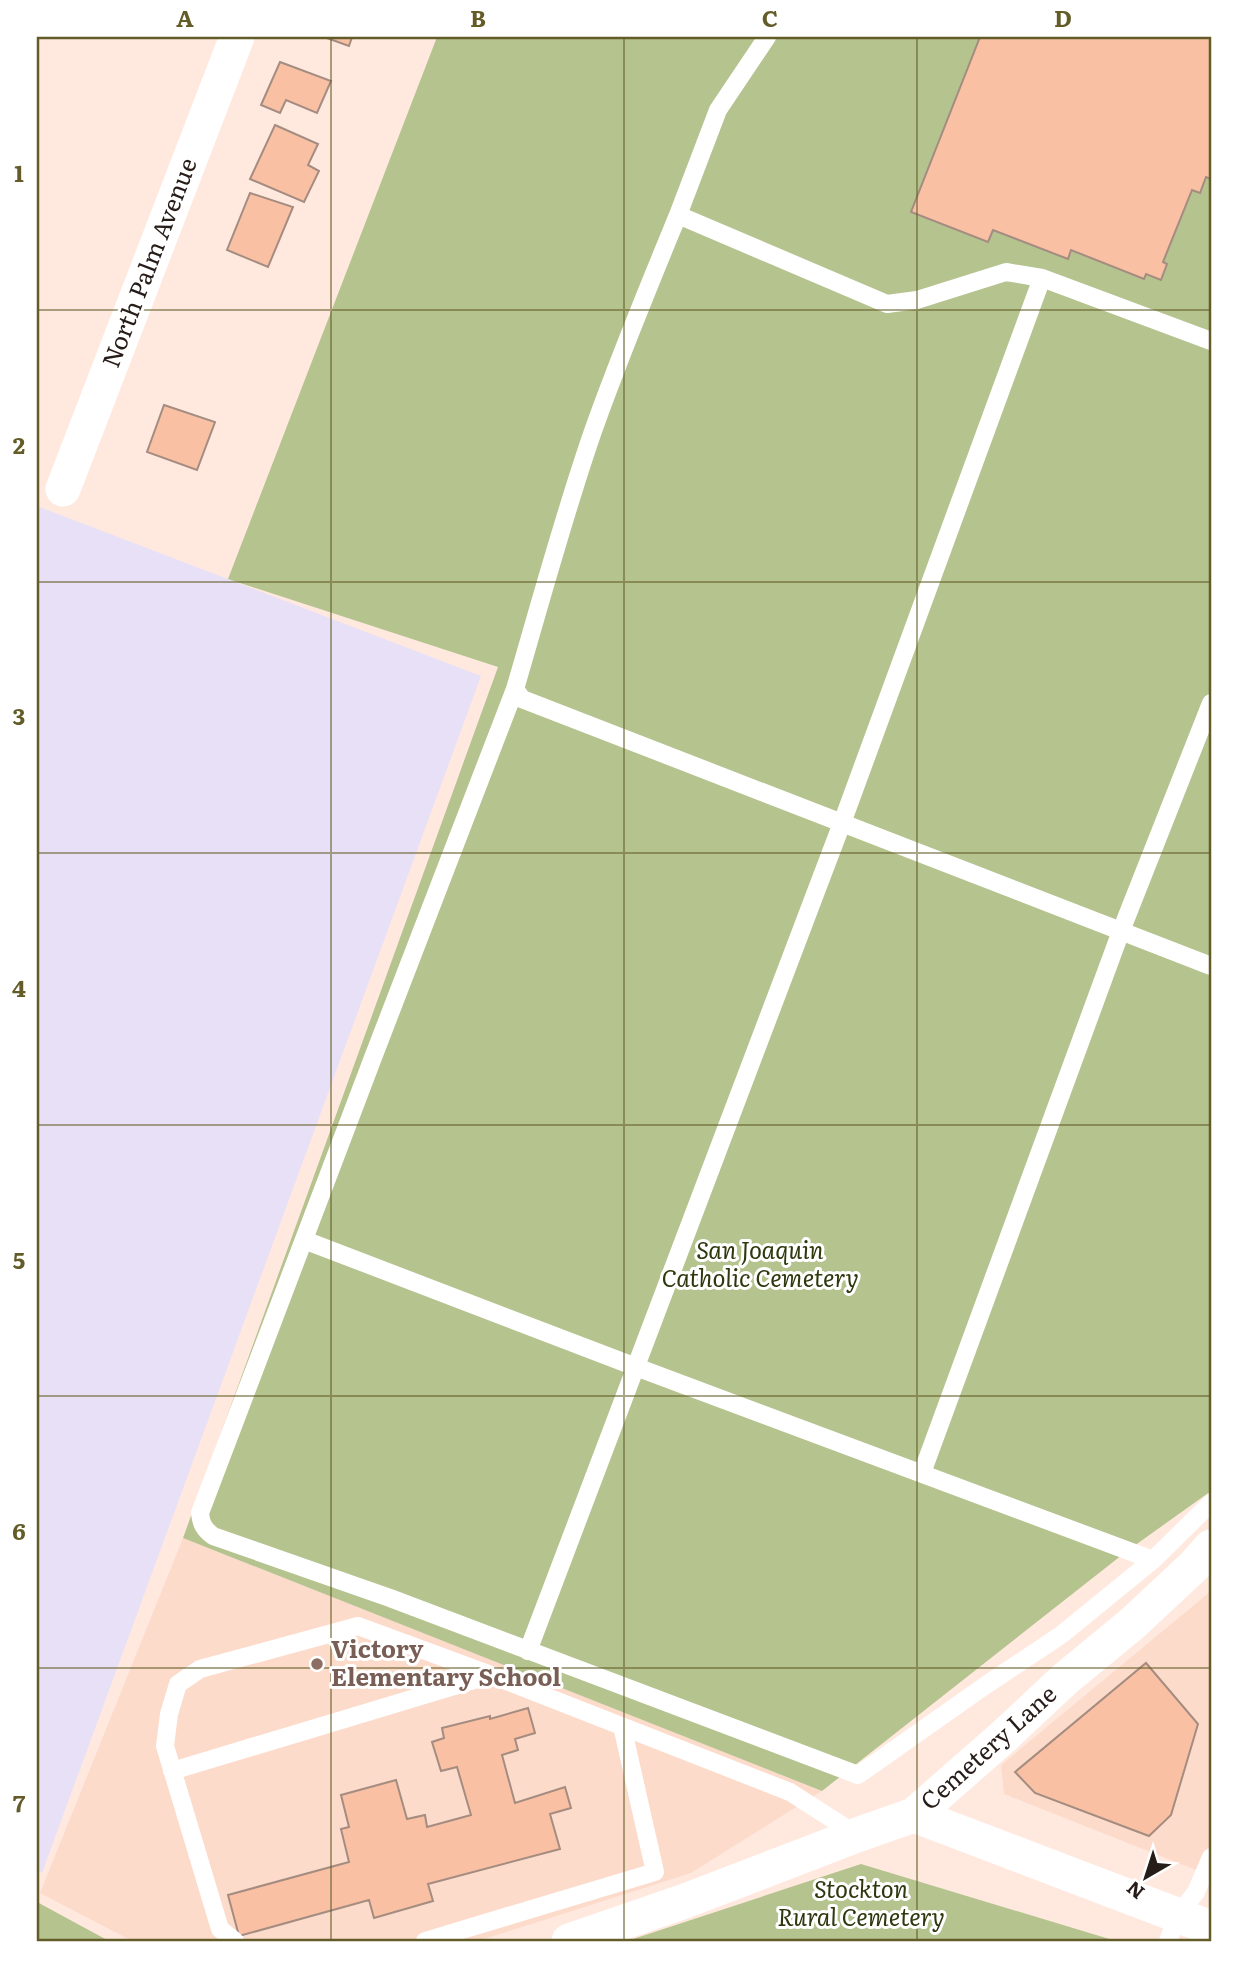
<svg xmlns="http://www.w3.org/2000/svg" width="1248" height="1978" font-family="Literata,serif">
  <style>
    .built { fill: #fddbcb }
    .industrial { fill: #e7e0f6 }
    .green { fill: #b5c38f }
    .building { fill: #f9c0a4; stroke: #a48c80; stroke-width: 2 }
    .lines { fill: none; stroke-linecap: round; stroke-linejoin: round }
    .lane { stroke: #fff; stroke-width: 18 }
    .street { stroke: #fff; stroke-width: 35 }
    .grid { fill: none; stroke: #635c28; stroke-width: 2; stroke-opacity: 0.55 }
    .education-dot { fill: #8d6e63; stroke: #fff; stroke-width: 2.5 }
    .labels { text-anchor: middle; stroke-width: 6; stroke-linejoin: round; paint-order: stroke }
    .street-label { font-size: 24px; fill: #261c18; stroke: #fff }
    .park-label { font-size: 24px; font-style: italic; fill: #2e370d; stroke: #fff }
    .education-label { font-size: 24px; font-weight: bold; fill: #785e54; stroke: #fff; text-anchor: start }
    .neatline { fill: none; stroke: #635c28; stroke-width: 2.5 }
    .grid-label { font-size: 23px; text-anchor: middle; font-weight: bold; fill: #635c28 }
  </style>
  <rect width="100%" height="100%" fill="#ffe9df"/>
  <path class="built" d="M183 1538 822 1791 691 1873 478 1941H132L40 1893Z
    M1211 1591V1876L1004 1794 1001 1765Z"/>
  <path class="industrial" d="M37 506 481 676 42 1873 37 1870Z"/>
  <path class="green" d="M437 37H1211V1491L1127 1551 822 1791 183 1538 498 667 228 579Z
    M861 1864 1116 1941H627Z
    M37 1902 109 1941H37Z"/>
  <path class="building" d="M324 37H352L349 46Z
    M980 37H1211V179L1206 177 1200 193 1192 190 1163 262 1167 264 1161 280 1146 274 1144 279 1071 250 1068 259 993 230 988 242 911 212Z
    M280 62 331 81 317 113 286 100 280 113 261 105Z
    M275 125 318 144 308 165 319 171 304 202 250 179Z
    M250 193 293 207 268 267 227 250Z
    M164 405 215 422 197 470 147 452Z
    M1146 1663 1198 1724 1171 1815 1149 1836 1035 1793 1015 1772Z
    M528 1708 535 1733 515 1739 518 1750 502 1755 515 1803 565 1787 571 1808 550 1814 560 1849 428 1884 433 1901 374 1918 369 1900 239 1936 228 1895 349 1862 341 1829 349 1827 341 1795 396 1780 407 1819 425 1815 427 1827 471 1815 457 1767 441 1771 432 1742 444 1738 442 1728 490 1716V1719Z"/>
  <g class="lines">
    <path class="lane" d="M767 37 718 110 678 215 887 304 917 300 1006 272 1042 278 1211 341
      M678 215C648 288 618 360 592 434 563 518 540 604 515 689L522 699 1211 966
      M515 689 374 1055 200 1513C201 1524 204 1529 213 1536L390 1598 858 1775 986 1685 1061 1635 1153 1560 1211 1503
      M304 1240 636 1367 1153 1560
      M922 1473 1121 931 1211 703
      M528 1651 842 823 1042 278
      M172 1771 491 1675
      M235 1941 220 1929 165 1746 169 1714 178 1684 200 1669 358 1626 491 1675 790 1792 857 1835
      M425 1941 655 1872 622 1726
      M1168 1941 1178 1915 1196 1892 1211 1857"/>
    <path class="street" d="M63 489 237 37
      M914 1815 1211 1928
      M569 1941 685 1901 857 1835 914 1815 1003 1737 1065 1679 1133 1623 1195 1565 1211 1547"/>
  </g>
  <path class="grid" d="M331 37V1941M624 37V1941M917 37V1941M37 310H1211M37 582H1211M37 853H1211M37 1125H1211M37 1396H1211M37 1668H1211"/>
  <circle class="education-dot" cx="317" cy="1664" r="7"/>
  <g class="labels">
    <g class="street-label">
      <text transform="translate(150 263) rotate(-69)" y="8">North Palm Avenue</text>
      <text transform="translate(989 1748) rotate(-42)" y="8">Cemetery Lane</text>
    </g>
    <g class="park-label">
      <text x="760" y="1259">San Joaquin<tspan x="760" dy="28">Catholic Cemetery</tspan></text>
      <text x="861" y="1898">Stockton<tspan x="861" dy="28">Rural Cemetery</tspan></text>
    </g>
    <g class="education-label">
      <text x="331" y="1658">Victory<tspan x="331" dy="28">Elementary School</tspan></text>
    </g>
  </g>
  <rect width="1248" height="1978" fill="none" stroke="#ffffff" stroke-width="77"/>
  <g transform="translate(1146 1877) rotate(219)" stroke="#ffffff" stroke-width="5" paint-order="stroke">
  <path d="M0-5L12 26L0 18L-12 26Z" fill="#261c18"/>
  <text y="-10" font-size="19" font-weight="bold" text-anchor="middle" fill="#261c18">N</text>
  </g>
  <rect x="38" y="38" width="1172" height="1902" class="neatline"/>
  <g class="grid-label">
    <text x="185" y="27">A</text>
    <text x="478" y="27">B</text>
    <text x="770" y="27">C</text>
    <text x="1063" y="27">D</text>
    <text x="19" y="182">1</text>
    <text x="19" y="454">2</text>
    <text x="19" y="725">3</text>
    <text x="19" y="997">4</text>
    <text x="19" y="1269">5</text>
    <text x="19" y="1540">6</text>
    <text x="19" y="1812">7</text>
  </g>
</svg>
